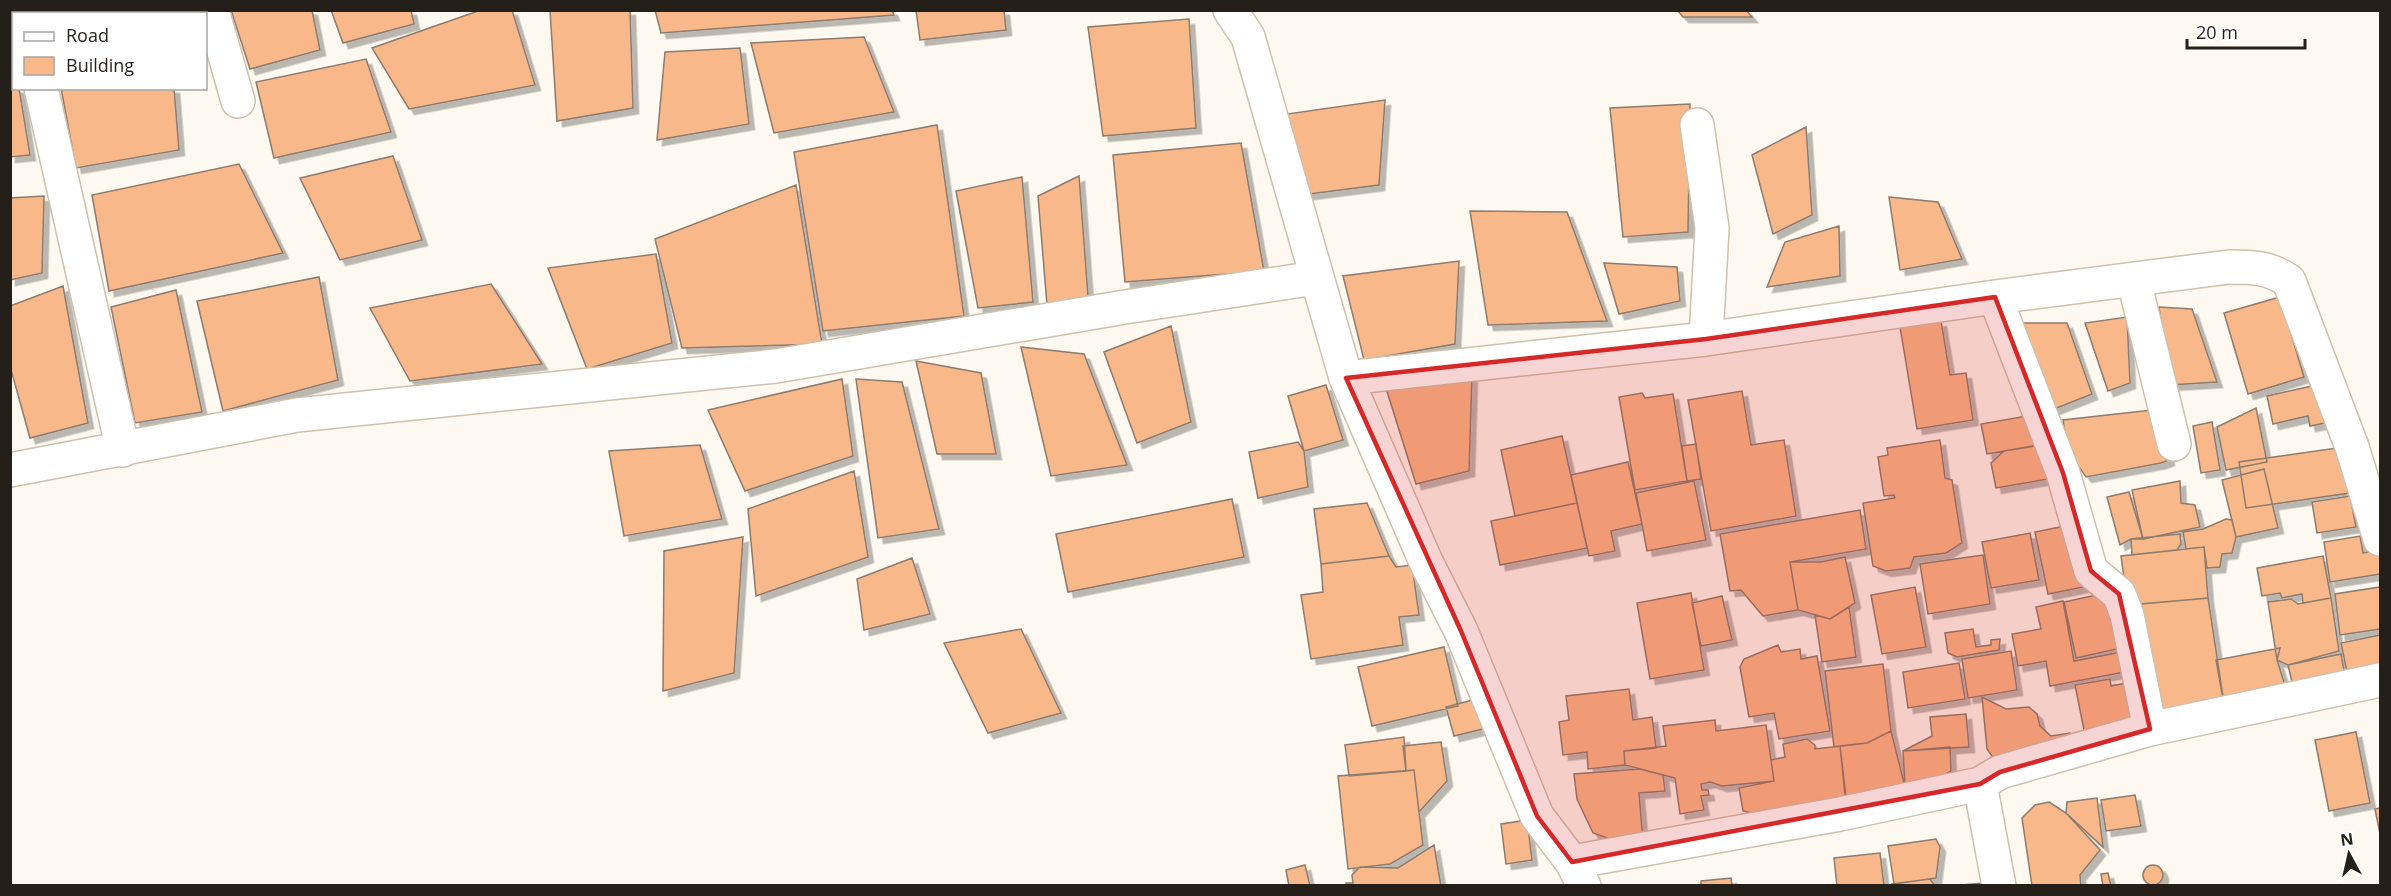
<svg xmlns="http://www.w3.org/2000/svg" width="2391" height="896" font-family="'Open Sans',sans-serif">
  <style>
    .building { fill: #f8b88a; stroke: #8e7b6e; stroke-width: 1.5; filter: url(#shadow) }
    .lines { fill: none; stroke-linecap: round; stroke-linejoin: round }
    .street-casing { stroke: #cec1ad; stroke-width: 36 }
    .street { stroke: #fff; stroke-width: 33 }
    .marked { fill: #d62828; fill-opacity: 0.2; stroke: #d62828; stroke-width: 4.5; stroke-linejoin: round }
  </style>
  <defs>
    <filter id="shadow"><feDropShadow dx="5.5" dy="5.5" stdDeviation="0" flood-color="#0004"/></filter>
  </defs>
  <rect width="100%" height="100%" fill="#fdf8f0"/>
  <path class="building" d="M45 10H168V14H46Z
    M231 10H312L320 50 250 69Z
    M331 10H411L414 24 343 43Z
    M481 10H512L535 85 409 109 372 48Z
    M550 10H630L633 108 557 121Z
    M655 10H892L894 15 661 33Z
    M916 10H1004L1006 30 920 40Z
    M1677 10H1746L1752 17H1683Z
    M1189 19 1196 128 1103 136 1088 27Z
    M864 37 894 112 774 133 751 43Z
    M10 38 14 88H19L30 155 10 157Z
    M740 48 749 124 657 140 665 52Z
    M366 59 391 132 274 158 256 82Z
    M61 88H174L179 150 76 168Z
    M1385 100 1379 185 1301 195 1280 115Z
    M1690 104 1688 232 1623 237 1610 108Z
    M937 125 964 316 823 331 794 152Z
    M1806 127 1812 215 1773 234 1752 155Z
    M1241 143 1264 271 1125 282 1113 155Z
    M393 156 422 240 340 260 300 178Z
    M239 164 283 253 109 291 92 195Z
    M1079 176 1088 296 1047 305 1038 196Z
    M1022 177 1033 302 978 308 956 191Z
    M796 185 822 344 682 348 655 239Z
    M44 196 42 273 10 280V198Z
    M1889 197 1938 202 1962 259 1900 270Z
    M1470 211 1567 212 1607 321 1488 325Z
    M1839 226 1840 276 1767 287 1785 242Z
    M656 254 672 343 587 369 548 268Z
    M1459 261 1455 344 1364 360 1343 276Z
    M1604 263 1677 267 1680 301 1619 314Z
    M319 277 338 380 223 411 197 301Z
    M491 284 542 364 410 381 370 308Z
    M63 286 88 423 30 438 10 366V306Z
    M176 290 202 412 135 423 111 307Z
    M2280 297 2304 377 2248 394 2224 313Z
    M2159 307 2192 309 2217 382 2170 385Z
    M2127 317 2130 383 2108 391 2085 323Z
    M1941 321 1950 375 1966 373 1973 420 1917 429 1900 327Z
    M2021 323H2067L2092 394 2049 411Z
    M1171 326 1191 422 1137 443 1104 352Z
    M1021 347 1084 354 1127 465 1051 476Z
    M916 361 981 373 996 454H937Z
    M1472 376 1469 471 1416 484 1386 388Z
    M842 379 853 456 745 491 708 410Z
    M856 379 902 382 939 529 878 538Z
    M2321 384 2330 422 2310 426 2308 416 2273 424 2267 396Z
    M1326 385 1343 440 1304 451 1288 396Z
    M1742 391 1751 445 1784 440 1796 516 1711 531 1688 400Z
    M1642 393 1645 398 1673 394 1687 481 1635 490 1619 397Z
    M2256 408 2267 462 2226 470 2217 427Z
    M2161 409 2169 460 2161 463 2086 477 2068 451 2063 420Z
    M2032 415 2038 445 1987 454 1981 424Z
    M2212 422 2220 470 2201 473 2193 426Z
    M1562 436 1577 503 1515 516 1501 450Z
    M1940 440 1945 478 1952 480 1962 543 1946 553 1914 557 1910 568 1886 571 1873 566 1863 503 1895 498 1894 495 1884 496 1878 457 1888 455 1887 448Z
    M1298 442 1304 451 1308 487 1258 498 1249 452Z
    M1696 444 1701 479 1687 481 1682 446Z
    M2049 444 2054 478 1996 488 1991 463 2004 451Z
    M700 445 722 519 624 536 609 451Z
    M2344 447 2350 493 2246 508 2239 462Z
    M1628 462 1642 524 1611 531 1615 551 1589 556 1571 475Z
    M2264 469 2278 528 2236 537 2222 480Z
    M854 471 868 557 756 596 748 509Z
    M1694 481 1706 540 1647 551 1636 493Z
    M2180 481 2181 503 2195 505 2200 527 2143 539 2132 490Z
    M2129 492 2143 539H2131L2120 545 2107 497Z
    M2350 496 2356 527 2317 533 2312 502Z
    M1232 499 1244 557 1068 592 1056 534Z
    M1367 503 1389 556 1321 564 1314 509Z
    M1577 503 1587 548 1500 565 1491 521Z
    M1860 510 1866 549 1790 562 1798 610 1763 616 1741 590 1730 591 1720 534Z
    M2226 519 2232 520 2236 537 2232 553 2222 554 2220 567 2207 568 2204 547 2186 549 2183 532 2203 529Z
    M2075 524 2088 586 2048 594 2035 532Z
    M2030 533 2039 580 1991 588 1982 542Z
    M2180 534 2181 544 2177 550 2132 555 2131 539Z
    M2360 536 2363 553 2380 550V574L2330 582 2324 542Z
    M743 537 734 673 663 691 664 551Z
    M2204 547 2208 598 2141 604 2125 585 2121 556Z
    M1983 555 1990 604 1928 614 1920 564Z
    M1389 556 1396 567 1412 565 1419 615 1399 617 1403 645 1311 659 1301 595 1323 592 1321 564Z
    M2323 556 2331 598 2303 603 2302 594 2282 598 2280 593 2262 596 2257 568Z
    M1845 557 1855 603 1830 619 1798 610 1790 562H1821Z
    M912 558 930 614 864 630 857 579Z
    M1915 587 1926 647 1882 654 1871 595Z
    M2380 587V629L2340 635 2335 594Z
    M2115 591 2126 647 2076 658 2064 602Z
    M1691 593 1704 670 1650 679 1637 603Z
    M1722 596 1732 640 1701 646 1692 603Z
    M2208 598 2225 710 2162 723 2141 604Z
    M2331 598 2339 651 2288 665 2277 660 2268 602 2291 599 2298 604Z
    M2063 601 2074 661 2127 651 2130 671 2050 686 2046 661 2018 666 2012 634 2041 629 2036 607Z
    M1849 607 1856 657 1822 662 1815 615 1830 619Z
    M1021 629 1061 713 988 733 944 643Z
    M1973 629 1976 647 1991 645V640L2000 639 1999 650 1957 657 1948 653 1945 633Z
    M2380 635V666L2347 672 2341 643Z
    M1778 645 1781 652 1800 649 1801 659 1817 656 1830 731 1779 739 1774 713 1749 717 1740 667 1744 659Z
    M1444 647 1458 706 1372 726 1358 667Z
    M2280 648 2277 660 2289 698 2225 710 2216 660Z
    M2011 651 2017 690 1968 698 1962 659Z
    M2341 654 2346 681 2294 691 2288 665Z
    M1959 663 1965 699 1908 708 1903 672Z
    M1883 664 1891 731 1867 743 1834 747 1825 671Z
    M2110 679 2111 686 2132 682 2140 725 2085 735 2075 685Z
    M1629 689 1633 720 1652 717 1656 748 1624 751 1625 765 1588 769 1587 752 1563 755 1559 722 1569 720 1566 696Z
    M1484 697 1491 727 1454 736 1446 707Z
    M1982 697 2006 709 2029 707 2037 714 2040 726 2051 736 2070 733 2071 745 1994 759 1987 749Z
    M1966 714 1969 747 1903 751 1932 736 1930 717Z
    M1715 720 1716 731 1766 725 1774 781 1722 786 1710 782 1701 784 1702 790H1708L1709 795 1701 796 1704 810 1680 814 1675 778 1625 765 1624 751 1666 746 1663 726Z
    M1891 731 1906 791 1872 800 1845 795 1840 746 1867 743Z
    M2356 732 2370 803 2329 811 2315 740Z
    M1404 737 1406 771 1349 776 1345 745Z
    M1807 739 1815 745V749L1840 746 1846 797 1756 814 1743 811 1739 788 1774 781 1771 760 1785 757 1783 744Z
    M1441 742 1447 781 1419 812 1414 770 1406 771 1403 746Z
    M1950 747 1951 771 1931 783 1905 785 1903 751Z
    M1640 769 1663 775 1665 791 1639 793 1643 842 1624 844 1593 833 1577 799 1574 774Z
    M1414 770 1423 845 1390 864 1348 869 1338 776Z
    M2135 795 2141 826 2106 831 2101 800Z
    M2097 798 2103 847 2066 813 2067 802Z
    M2049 802 2066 813 2100 850 2080 875 2081 886H2032L2022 818 2035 805Z
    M2380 808V834L2375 809Z
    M1527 820 1532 860 1506 864 1501 824Z
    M1936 839 1940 847 1936 878 1894 884 1888 846Z
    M1434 845 1441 886H1347L1346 883H1353L1352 875 1360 867 1398 868Z
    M1880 853 1884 886H1837L1834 858Z
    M1305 865 1310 886H1289L1286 870Z
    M2143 875a10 10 0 1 1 20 0a10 10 0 1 1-20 0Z
    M2108 873 2111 886H2103L2101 874Z
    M1731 878 1732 886H1701V881Z
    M1930 879 1935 886H1892V884Z
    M1994 882V886H1952L1972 884Z"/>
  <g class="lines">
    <defs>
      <path id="street" d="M19 10 20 14
        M212 10 238 101
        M1230 10 1248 37 1346 378 1426 562 1461 631 1537 816 1572 862 1584 886
        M41 88 123 450
        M1697 125 1712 228 1706 339
        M2134 281 2174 444
        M1995 297 2063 473 2091 571 2119 594 2127 615 2150 729
        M1346 378 1706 339 1995 297 2229 267C2252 267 2269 267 2289 281L2352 447 2380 539
        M10 470 297 415 776 366 1125 307 1315 278
        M1980 784 1999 886
        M1572 862 1840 814 1980 784 2000 772 2150 729 2380 680"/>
    </defs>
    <use href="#street" class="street-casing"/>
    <use href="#street" class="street"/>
  </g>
  <path class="marked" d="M1995 297 2063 473 2091 571 2119 594 2150 729 2000 772 1980 784 1572 862 1537 816 1461 631 1346 378 1706 339Z"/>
  <rect width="2391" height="896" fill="none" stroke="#241f18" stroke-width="24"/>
  <rect x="12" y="12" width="195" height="78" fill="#ffffff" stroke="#a7a5a3" stroke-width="1.5"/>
  <rect x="24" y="32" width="30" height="9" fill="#ffffff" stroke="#a7a5a3" stroke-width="1.5"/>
  <text x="66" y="42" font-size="18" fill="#241f18">Road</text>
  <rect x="24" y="57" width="30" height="18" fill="#f8b88a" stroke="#a7a5a3" stroke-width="1.5"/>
  <text x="66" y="72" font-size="18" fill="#241f18">Building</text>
  <g transform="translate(2349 854) rotate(352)" stroke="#ffffff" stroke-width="4.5" paint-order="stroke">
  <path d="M0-4.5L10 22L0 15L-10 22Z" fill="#241f18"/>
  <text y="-9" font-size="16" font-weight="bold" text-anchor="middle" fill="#241f18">N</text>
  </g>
  <path d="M2187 39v9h118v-9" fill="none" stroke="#241f18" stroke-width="3"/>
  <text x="2196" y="39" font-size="18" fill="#241f18" stroke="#ffffff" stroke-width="4.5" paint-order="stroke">20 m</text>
</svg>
